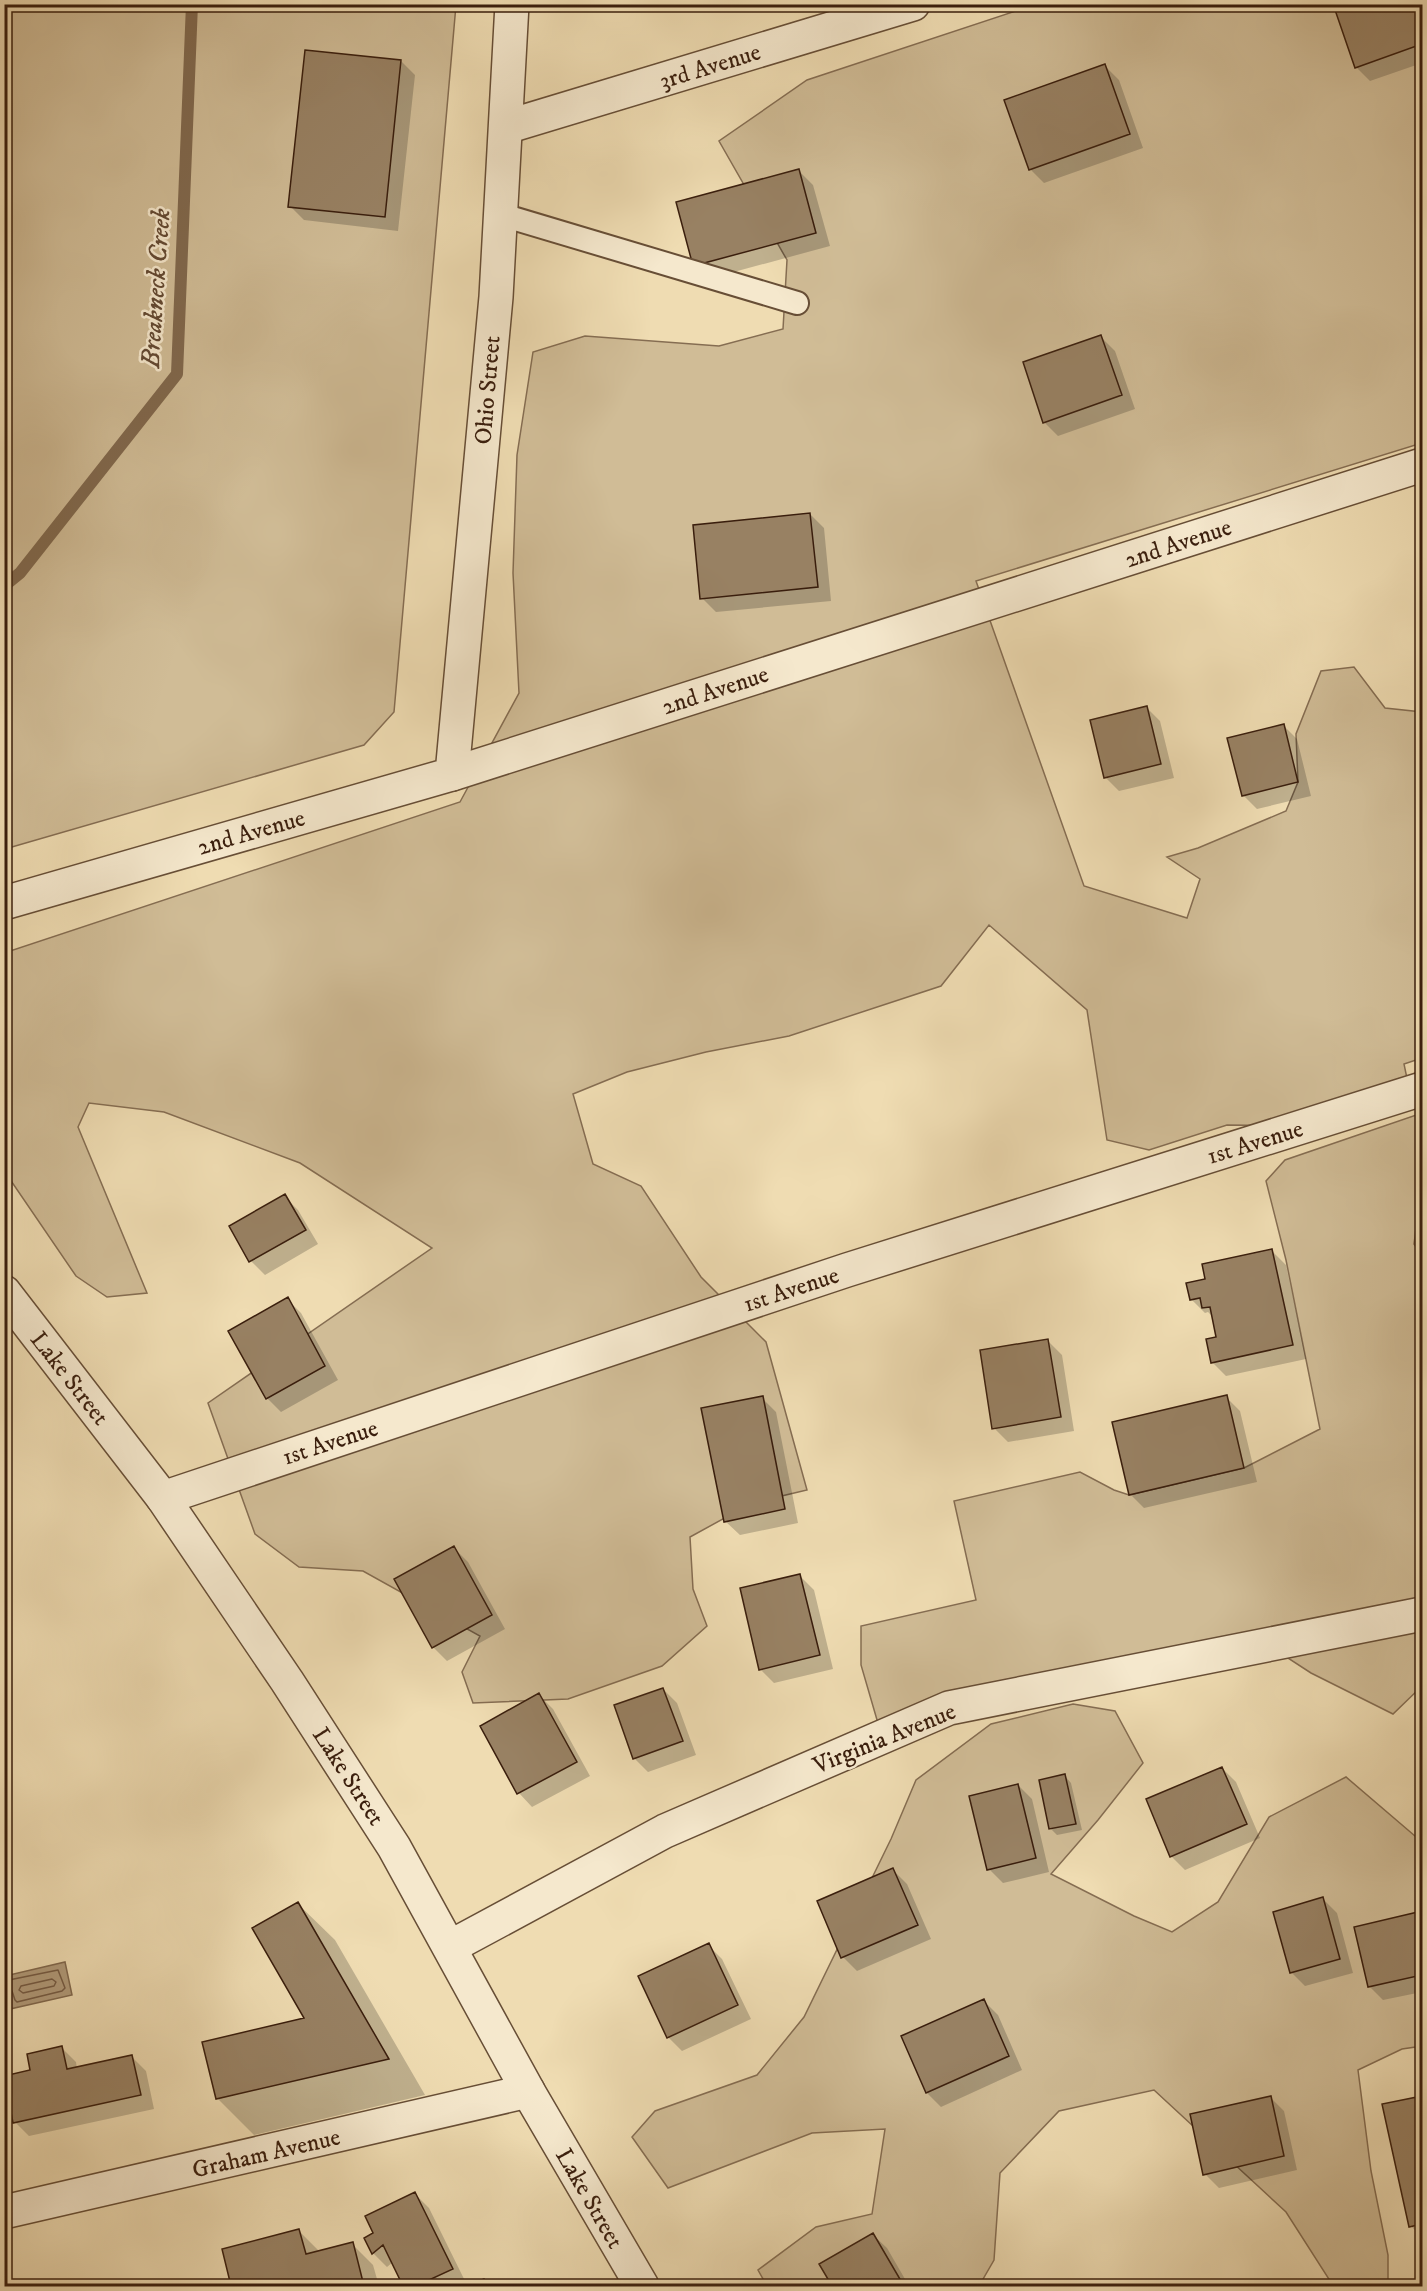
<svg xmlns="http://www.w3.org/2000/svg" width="1427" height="2291" font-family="'IM FELL DW Pica',serif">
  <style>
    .green { fill: #d0bc96; stroke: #856d52; stroke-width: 1.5 }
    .water { fill: #b19b7a; stroke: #81694e; stroke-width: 1.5 }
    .shadow { fill: #0003 }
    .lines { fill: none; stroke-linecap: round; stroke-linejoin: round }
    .shore { stroke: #765c44; stroke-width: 1.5 }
    .stream { stroke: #81694e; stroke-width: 12 }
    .building { fill: #988163; stroke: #3a1e0d; stroke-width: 1.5 }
    .service-casing { stroke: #674e36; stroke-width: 26 }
    .minor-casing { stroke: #674e36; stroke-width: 36 }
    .tertiary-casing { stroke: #674e36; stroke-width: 36 }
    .service { stroke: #f5e8cd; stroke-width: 22 }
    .minor { stroke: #f5e8cd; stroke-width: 33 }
    .tertiary { stroke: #f5e8cd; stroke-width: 33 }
    .labels { text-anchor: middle; stroke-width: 5; stroke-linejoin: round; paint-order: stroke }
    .street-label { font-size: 24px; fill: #3a1e0d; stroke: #f5e8cd }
    .water-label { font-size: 26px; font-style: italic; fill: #644a33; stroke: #f5e8cd }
  </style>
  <rect width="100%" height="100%" fill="#efdcb2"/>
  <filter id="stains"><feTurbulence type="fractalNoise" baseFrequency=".00333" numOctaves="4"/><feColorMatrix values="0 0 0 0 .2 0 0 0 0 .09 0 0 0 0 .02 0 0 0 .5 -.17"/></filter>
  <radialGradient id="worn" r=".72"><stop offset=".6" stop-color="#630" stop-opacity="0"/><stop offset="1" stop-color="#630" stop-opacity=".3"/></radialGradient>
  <path class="green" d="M5 5H456L394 712 364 745 5 849Z
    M1034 5H1422V443L976 581 1084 886 1187 918 1200 879 1167 857 1198 848 1286 811 1298 782 1296 734 1321 671 1354 667 1385 708 1422 712V1058L1404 1064 1410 1093 1306 1126 1227 1125 1149 1150 1107 1140 1087 1010 989 925 941 986 789 1036 706 1052 627 1072 573 1094 593 1164 641 1186 701 1277 766 1342 807 1490 752 1503 690 1537 693 1589 707 1626 662 1666 568 1699 473 1703 462 1672 480 1636 363 1571 299 1567 255 1534 208 1403 432 1248 300 1163 164 1112 89 1103 78 1127 147 1293 107 1297 76 1276 5 1172 4 953 460 802 519 693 513 573 517 455 533 352 585 336 719 346 783 329 787 260 719 141 807 80Z
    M1422 1113V1686L1393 1714 1311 1673 1268 1645 882 1737 861 1665V1626L976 1600 954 1501 1080 1472 1114 1490 1129 1495 1244 1468 1320 1429 1286 1260 1266 1181 1285 1160Z
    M1073 1704 1115 1711 1143 1763 1098 1820 1051 1874 1134 1916 1172 1932 1218 1902 1269 1817 1346 1777 1422 1842V2046L1402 2049 1358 2070 1371 2171 1388 2255V2286H1336L1332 2284 1286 2212 1154 2090 1059 2111 1000 2173 994 2260 979 2286H767L758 2270 816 2227 872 2214 885 2129 812 2133 668 2188 632 2137 655 2111 757 2075 804 2017 891 1839 916 1780 991 1724Z"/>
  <path class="water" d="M1422 1205V1256L1414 1244 1419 1206Z
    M65 1962 72 1995 10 2009 5 1976Z"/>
  <path class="shadow" d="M1334 4H1422V63L1370 81 1356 67Z
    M401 61 415 75 398 231 304 220 290 206Z
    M1105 66 1119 80 1143 148 1044 183 1030 169Z
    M799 171 813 185 830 246 708 279 694 265Z
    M1101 337 1115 351 1135 409 1058 436 1044 422Z
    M810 514 824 528 831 601 716 612 702 598Z
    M1146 707 1160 721 1174 778 1119 791 1105 777Z
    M1283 725 1297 739 1311 796 1257 809 1243 795Z
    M284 1196 298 1210 318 1244 265 1275 251 1261 231 1226Z
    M1272 1251 1286 1265 1306 1359 1226 1376 1212 1362 1218 1338 1214 1318 1208 1312 1205 1313 1191 1299 1207 1280Z
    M287 1299 301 1313 338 1380 281 1412 267 1398Z
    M1048 1341 1062 1355 1074 1431 1008 1442 994 1428Z
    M1226 1397 1240 1411 1257 1482 1144 1508 1130 1494Z
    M762 1398 776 1412 798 1523 740 1535 725 1521Z
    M454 1548 468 1562 505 1629 447 1661 433 1647Z
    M800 1576 814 1590 833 1669 774 1683 760 1669Z
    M663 1689 677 1703 696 1755 648 1772 634 1758Z
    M539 1695 553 1709 590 1776 532 1807 519 1793 482 1726Z
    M1222 1768 1236 1782 1260 1838 1185 1870 1171 1856Z
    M1065 1776 1071 1783 1082 1830 1057 1835 1051 1829Z
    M1018 1785 1032 1799 1049 1872 1003 1883 989 1869Z
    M893 1870 907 1884 931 1939 857 1971 843 1957Z
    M1323 1899 1337 1913 1353 1973 1305 1986 1291 1972Z
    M298 1904 335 1940 425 2095 254 2135 217 2098 307 2019Z
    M1422 1913V1992L1383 2000 1369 1986 1356 1928Z
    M708 1945 722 1959 751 2019 682 2051 668 2037 640 1977Z
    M984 2001 998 2015 1022 2070 941 2107 927 2093Z
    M62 2048 76 2062 77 2069 132 2057 146 2071 154 2109 29 2136 15 2122 32 2072Z
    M1270 2097 1284 2111 1297 2170 1219 2188 1205 2174Z
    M1422 2098V2238L1411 2226 1384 2106Z
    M415 2194 429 2208 466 2283 459 2286H404L393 2262 387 2267 373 2253 366 2238 375 2234Z
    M299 2231 320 2252 352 2244 373 2265 379 2286H233L224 2250Z
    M873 2235 887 2248 909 2286H833L821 2265Z"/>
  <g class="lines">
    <path class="shore" d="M52 1979 56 1982 54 1986 23 1993 19 1990 21 1986Z
      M4 1981 58 1970 65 1988 62 1991 17 2002 15 2000 12 1991 4 1989"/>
    <path class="stream" d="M4 586 20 573 177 374 192 4"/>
  </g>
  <path class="building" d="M1333 4H1422V44L1355 68Z
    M305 50 401 60 385 217 288 207Z
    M1105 64 1130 134 1029 170 1004 100Z
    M799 169 816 233 693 266 676 202Z
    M1101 335 1122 395 1043 423 1023 362Z
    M810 513 818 587 700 599 693 525Z
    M1147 706 1161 764 1104 778 1090 720Z
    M1284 724 1298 782 1242 796 1227 738Z
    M285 1194 306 1230 249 1262 229 1226Z
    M1272 1249 1293 1345 1211 1363 1206 1339 1216 1337 1210 1307 1202 1308 1200 1298 1190 1300 1186 1283 1205 1279 1202 1264Z
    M288 1297 325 1366 266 1399 228 1331Z
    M1048 1339 1061 1417 992 1429 980 1350Z
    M1227 1395 1244 1468 1129 1495 1112 1422Z
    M763 1396 785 1509 724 1522 701 1408Z
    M454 1546 492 1615 432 1648 394 1579Z
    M800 1574 820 1655 759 1670 740 1588Z
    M663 1688 683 1741 633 1759 614 1705Z
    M539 1693 577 1762 517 1794 480 1726Z
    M1222 1767 1247 1824 1170 1857 1146 1799Z
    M1065 1774 1076 1824 1049 1829 1039 1780Z
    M1018 1784 1036 1858 987 1870 969 1796Z
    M893 1868 918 1925 841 1958 817 1901Z
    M1323 1897 1340 1959 1290 1973 1273 1912Z
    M298 1902 389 2059 216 2099 202 2042 304 2018 252 1928Z
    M1422 1911V1975L1368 1987 1354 1927Z
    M709 1943 738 2005 667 2038 638 1976Z
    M984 1999 1009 2056 926 2093 901 2036Z
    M62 2046 67 2069 132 2055 141 2095 13 2123 4 2076 30 2070 27 2054Z
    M1271 2096 1284 2156 1203 2175 1190 2114Z
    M1422 2096V2224L1409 2227 1382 2104Z
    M415 2192 453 2269 416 2286H403L383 2245 372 2254 364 2238 373 2233 365 2216Z
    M299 2229 306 2254 353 2242 364 2286H231L222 2249Z
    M873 2233 904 2286H832L819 2264Z
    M484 2279 487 2286H466Z"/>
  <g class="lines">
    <defs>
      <path id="service" d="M499 214 797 303"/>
      <path id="minor" d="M506 127 913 4
        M452 774 1422 465
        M163 1498 847 1270 1422 1089
        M450 1947 665 1831 949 1708 1422 1614
        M4 2212 528 2091"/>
      <path id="tertiary" d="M4 903 452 774 496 297 512 4
        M4 1292 163 1498 287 1681 394 1847 528 2091 642 2286"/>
    </defs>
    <use href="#service" class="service-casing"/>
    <use href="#minor" class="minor-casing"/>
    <use href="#tertiary" class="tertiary-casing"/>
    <use href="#service" class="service"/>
    <use href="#minor" class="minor"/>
    <use href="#tertiary" class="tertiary"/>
  </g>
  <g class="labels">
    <g class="street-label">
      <text transform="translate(710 66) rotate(-17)" y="8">3rd Avenue</text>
      <text transform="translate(487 390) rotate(-85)" y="8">Ohio Street</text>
      <text transform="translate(1178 543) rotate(-18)" y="8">2nd Avenue</text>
      <text transform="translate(715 690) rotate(-18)" y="8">2nd Avenue</text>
      <text transform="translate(251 832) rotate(-16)" y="8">2nd Avenue</text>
      <text transform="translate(1255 1142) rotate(-17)" y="8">1st Avenue</text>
      <text transform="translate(791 1289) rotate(-18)" y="8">1st Avenue</text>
      <text transform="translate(70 1378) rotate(52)" y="8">Lake Street</text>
      <text transform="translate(330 1442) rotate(-18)" y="8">1st Avenue</text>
      <text transform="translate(884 1738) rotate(-22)" y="8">Virginia Avenue</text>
      <text transform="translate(349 1776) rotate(57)" y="8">Lake Street</text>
      <text transform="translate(266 2153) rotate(-13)" y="8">Graham Avenue</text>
      <text transform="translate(590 2198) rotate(60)" y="8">Lake Street</text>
    </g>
    <g class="water-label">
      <text transform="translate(155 288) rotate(-86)" y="9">Breakneck Creek</text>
    </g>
  </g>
  <rect width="1427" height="2291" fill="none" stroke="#efdcb2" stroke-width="24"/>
  <rect x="6" y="6" width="1415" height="2279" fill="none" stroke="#3a1e0d" stroke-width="3"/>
  <rect x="12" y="12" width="1403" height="2267" fill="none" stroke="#3a1e0d" stroke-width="1.5"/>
  <rect width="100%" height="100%" filter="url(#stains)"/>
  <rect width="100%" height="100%" fill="url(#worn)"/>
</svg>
